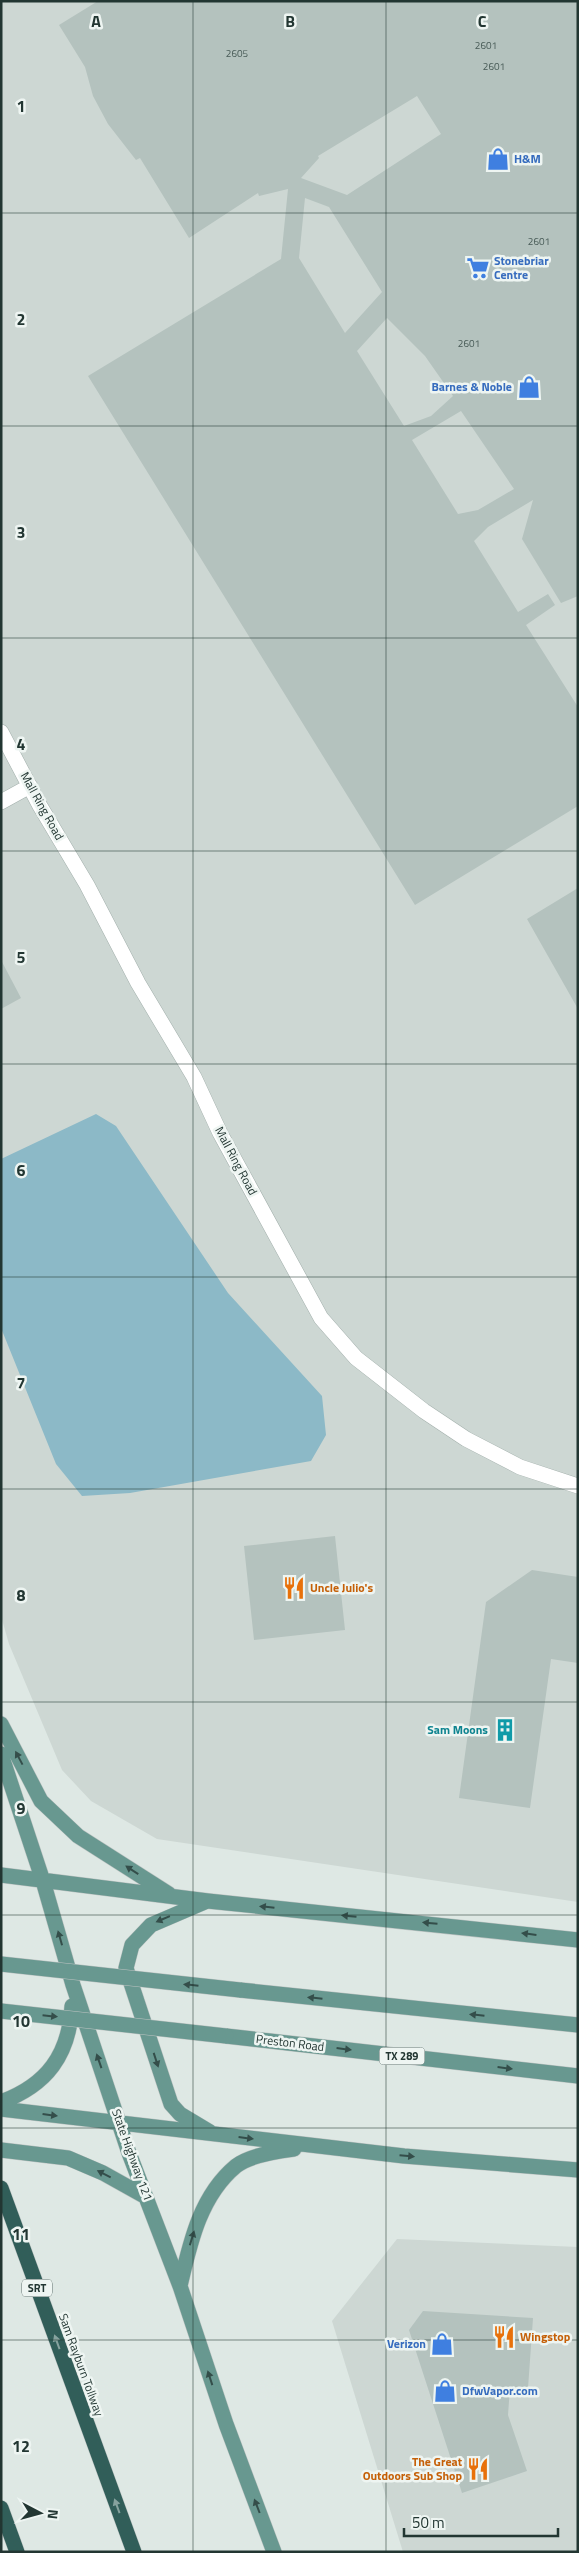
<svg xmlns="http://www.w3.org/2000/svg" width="579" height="2553" font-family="'Titillium Web',sans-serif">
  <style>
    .built { fill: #cdd7d3 }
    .water { fill: #8cb9c7 }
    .building { fill: #b4c2be; fill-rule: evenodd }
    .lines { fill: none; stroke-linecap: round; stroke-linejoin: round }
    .minor-casing { stroke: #a2afab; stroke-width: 16 }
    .major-casing { stroke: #bdc3c2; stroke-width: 16 }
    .highway-casing { stroke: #bdc3c2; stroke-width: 16 }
    .minor { stroke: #fff; stroke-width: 15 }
    .major { stroke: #689890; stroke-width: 15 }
    .highway { stroke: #315e59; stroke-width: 15 }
    .major-bridge-casing { stroke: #bdc3c2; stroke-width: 16; stroke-linecap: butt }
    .major-bridge { stroke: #689890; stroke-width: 15 }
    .oneway { fill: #344e4a }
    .oneway2 { fill: #86a29e }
    .grid { fill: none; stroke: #223632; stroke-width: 1; stroke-opacity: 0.55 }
    .labels { text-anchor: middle; stroke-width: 5; stroke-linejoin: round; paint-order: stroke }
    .number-label { font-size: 10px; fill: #465955 }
    .shield { fill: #eef5f2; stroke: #5f6f6c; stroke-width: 1 }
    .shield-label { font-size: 11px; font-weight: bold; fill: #223632 }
    .shop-label { font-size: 12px; font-weight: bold; fill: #366cbe; stroke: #eef5f2; text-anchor: start }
    .street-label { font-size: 12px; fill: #223632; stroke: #eef5f2 }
    .food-label { font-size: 12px; font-weight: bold; fill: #c56008; stroke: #eef5f2; text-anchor: start }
    .culture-label { font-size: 12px; font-weight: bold; fill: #0d838f; stroke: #eef5f2; text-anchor: end }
    .grid-label { font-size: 16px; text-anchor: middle; font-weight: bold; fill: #223632; stroke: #eef5f2; stroke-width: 5; stroke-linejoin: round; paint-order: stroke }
  </style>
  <rect width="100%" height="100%" fill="#dee8e4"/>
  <path class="built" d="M1 1H578V1902L157 1839 91 1801 62 1770 9 1644 1 1616Z
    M397 2239 578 2247V2552H403L332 2321Z"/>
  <path class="water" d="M96 1114 116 1126 228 1293 322 1396 326 1435 311 1461 130 1493 82 1496 56 1464 1 1328V1159Z"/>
  <path class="building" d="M98 1H578V596L561 603 522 539 533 500 488 527 474 541 518 612 548 594 555 605 526 625 578 707V806L415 905 88 376 281 259 288 189 259 196 258 193 189 238 140 158 136 160 108 124 93 96 85 67 59 25ZM417 96 441 134 347 195 301 178 319 158 318 156ZM305 198 329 207 382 292 345 333 299 258ZM387 318 425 356 453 396 431 416 404 426 357 351ZM461 411 514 489 478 510 458 514 412 440Z
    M578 888V1009L527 919Z
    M1 960 21 998 1 1009Z
    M335 1536 345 1630 254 1640 244 1546Z
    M532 1570 578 1577V1663L551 1659 530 1808 459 1798 486 1602Z
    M423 2311 533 2318 528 2388 510 2387 508 2415 527 2471 462 2493 409 2330Z"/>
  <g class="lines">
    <defs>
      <path id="minor" d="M1 732 40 806 87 885 138 983 194 1077 220 1133 321 1318 356 1358 424 1411 466 1439 520 1467 578 1486
        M1 802 30 786"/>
      <path id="major" d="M1 1724 41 1801 78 1836 169 1894
        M1 1754 43 1881 73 1985 129 2153 180 2286 226 2424 274 2552
        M1 1875 208 1901 578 1940
        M207 1901 151 1925 132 1945 126 1968 171 2104 180 2114 210 2132
        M240 1990 578 2025
        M226 2036 578 2076
        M1 2102C47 2085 69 2055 72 2006
        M1 2109 404 2156 578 2170
        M1 2150 68 2158 103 2173 146 2197
        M180 2286C190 2243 200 2196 236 2166 249 2156 278 2151 294 2149"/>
      <path id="highway" d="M1 2188 134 2552
        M1 2508 17 2552"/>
    </defs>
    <use href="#minor" class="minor-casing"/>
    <use href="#major" class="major-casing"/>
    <use href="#highway" class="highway-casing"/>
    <use href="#minor" class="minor"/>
    <use href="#major" class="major"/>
    <use href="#highway" class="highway"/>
    <defs>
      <path id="major-bridge" d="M1 1964 240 1990
        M1 2011 226 2036"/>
    </defs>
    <use href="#major-bridge" class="major-bridge-casing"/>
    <use href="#major-bridge" class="major-bridge"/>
  </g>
  <defs><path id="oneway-solid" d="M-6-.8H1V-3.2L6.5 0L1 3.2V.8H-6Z" transform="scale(1.25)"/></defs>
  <g class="oneway">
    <use href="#oneway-solid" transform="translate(19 1758) rotate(-118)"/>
    <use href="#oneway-solid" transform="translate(132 1870) rotate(-147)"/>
    <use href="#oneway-solid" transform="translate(267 1907) rotate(-174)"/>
    <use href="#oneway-solid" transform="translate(349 1916) rotate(-175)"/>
    <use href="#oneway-solid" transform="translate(163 1919) rotate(157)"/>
    <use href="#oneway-solid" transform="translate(430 1923) rotate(-175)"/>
    <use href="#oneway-solid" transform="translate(529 1934) rotate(-173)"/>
    <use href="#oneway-solid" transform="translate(60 1938) rotate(-106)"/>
    <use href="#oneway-solid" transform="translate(191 1985) rotate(-174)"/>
    <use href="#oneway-solid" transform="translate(315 1998) rotate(-174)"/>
    <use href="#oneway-solid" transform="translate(477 2015) rotate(-174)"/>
    <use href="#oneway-solid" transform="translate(50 2016) rotate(6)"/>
    <use href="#oneway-solid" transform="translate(344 2049) rotate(7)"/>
    <use href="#oneway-solid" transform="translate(156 2060) rotate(72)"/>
    <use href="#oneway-solid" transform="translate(99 2061) rotate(-109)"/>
    <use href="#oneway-solid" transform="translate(505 2068) rotate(7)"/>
    <use href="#oneway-solid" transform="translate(50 2115) rotate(7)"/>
    <use href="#oneway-solid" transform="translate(246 2138) rotate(7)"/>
    <use href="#oneway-solid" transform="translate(407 2156) rotate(5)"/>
    <use href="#oneway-solid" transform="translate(104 2174) rotate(-153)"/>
    <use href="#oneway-solid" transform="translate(192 2238) rotate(-73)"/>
    <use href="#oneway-solid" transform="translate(210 2378) rotate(-108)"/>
    <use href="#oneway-solid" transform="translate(257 2506) rotate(-111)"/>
  </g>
  <g class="oneway2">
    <use href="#oneway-solid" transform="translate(57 2342) rotate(-110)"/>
    <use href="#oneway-solid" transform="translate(117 2506) rotate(-110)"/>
  </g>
  <path class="grid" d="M193 1V2552M386 1V2552M1 213H578M1 426H578M1 638H578M1 851H578M1 1064H578M1 1277H578M1 1489H578M1 1702H578M1 1915H578M1 2128H578M1 2340H578"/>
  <defs>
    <symbol id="shop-bare" viewBox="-9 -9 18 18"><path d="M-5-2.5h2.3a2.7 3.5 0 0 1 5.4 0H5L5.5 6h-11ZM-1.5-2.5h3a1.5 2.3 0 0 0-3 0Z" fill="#3f7fe0" stroke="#eef5f2" stroke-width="2.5" paint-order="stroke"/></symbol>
    <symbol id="supermarket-bare" viewBox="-9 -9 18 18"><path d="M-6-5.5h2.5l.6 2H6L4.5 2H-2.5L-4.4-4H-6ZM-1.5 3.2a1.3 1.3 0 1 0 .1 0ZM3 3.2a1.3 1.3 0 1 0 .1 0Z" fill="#3f7fe0" stroke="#eef5f2" stroke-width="2.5" paint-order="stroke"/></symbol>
    <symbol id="restaurant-bare" viewBox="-9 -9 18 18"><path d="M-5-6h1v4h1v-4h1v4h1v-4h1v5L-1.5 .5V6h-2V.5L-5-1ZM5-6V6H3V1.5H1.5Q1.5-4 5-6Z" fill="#e8710a" stroke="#eef5f2" stroke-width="2.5" paint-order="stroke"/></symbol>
    <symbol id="building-bare" viewBox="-9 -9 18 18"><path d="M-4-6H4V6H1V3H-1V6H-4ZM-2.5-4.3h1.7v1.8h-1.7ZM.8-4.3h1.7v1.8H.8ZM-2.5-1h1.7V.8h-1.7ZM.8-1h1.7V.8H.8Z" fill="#0f9aa8" stroke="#eef5f2" stroke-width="2.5" paint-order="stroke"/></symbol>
  </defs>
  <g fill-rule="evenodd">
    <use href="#shop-bare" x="482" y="143" width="32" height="32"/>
    <use href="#supermarket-bare" x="462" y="252" width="32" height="32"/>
    <use href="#shop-bare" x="513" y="371" width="32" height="32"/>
    <use href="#restaurant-bare" x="278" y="1572" width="32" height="32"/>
    <use href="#building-bare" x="489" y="1714" width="32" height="32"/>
    <use href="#restaurant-bare" x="488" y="2321" width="32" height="32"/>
    <use href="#shop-bare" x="426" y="2328" width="32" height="32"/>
    <use href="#shop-bare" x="429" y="2375" width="32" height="32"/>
    <use href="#restaurant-bare" x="462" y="2453" width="32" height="32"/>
  </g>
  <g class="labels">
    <g class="number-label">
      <text x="486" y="49">2601</text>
      <text x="237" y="57">2605</text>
      <text x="494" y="70">2601</text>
      <text x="539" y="245">2601</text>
      <text x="469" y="347">2601</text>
    </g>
    <g class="shield">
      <rect x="379.5" y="2047.5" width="45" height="17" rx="4"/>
      <rect x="22" y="2279.5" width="30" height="17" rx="4"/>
    </g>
    <g class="shield-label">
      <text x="402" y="2060">TX 289</text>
      <text x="37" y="2292">SRT</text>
    </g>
    <g class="shop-label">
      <text x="514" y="163">H&amp;M</text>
      <text x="494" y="265">Stonebriar<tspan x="494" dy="14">Centre</tspan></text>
      <text x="512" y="391" text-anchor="end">Barnes &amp; Noble</text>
      <text x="426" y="2348" text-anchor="end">Verizon</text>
      <text x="462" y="2395">DfwVapor.com</text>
    </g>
    <g class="street-label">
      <text transform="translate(42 806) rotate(61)" y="4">Mall Ring Road</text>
      <text transform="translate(236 1161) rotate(62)" y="4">Mall Ring Road</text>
      <text transform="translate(290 2043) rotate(7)" y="4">Preston Road</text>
      <text transform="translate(132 2155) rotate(70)" y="4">State Highway 121</text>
      <text transform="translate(81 2365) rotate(70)" y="4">Sam Rayburn Tollway</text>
    </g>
    <g class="food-label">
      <text x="310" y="1592">Uncle Julio's</text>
      <text x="520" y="2341">Wingstop</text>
      <text x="462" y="2466" text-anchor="end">The Great<tspan x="462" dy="14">Outdoors Sub Shop</tspan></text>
    </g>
    <g class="culture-label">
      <text x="488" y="1734">Sam Moons</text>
    </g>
  </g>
  <g class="grid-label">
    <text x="96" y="27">A</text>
    <text x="290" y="27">B</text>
    <text x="482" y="27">C</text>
    <text x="21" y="112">1</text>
    <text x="21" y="325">2</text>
    <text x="21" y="538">3</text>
    <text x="21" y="750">4</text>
    <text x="21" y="963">5</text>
    <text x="21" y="1176">6</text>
    <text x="21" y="1389">7</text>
    <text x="21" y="1601">8</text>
    <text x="21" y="1814">9</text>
    <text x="21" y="2027">10</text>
    <text x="21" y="2240">11</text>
    <text x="21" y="2452">12</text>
  </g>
  <rect width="579" height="2553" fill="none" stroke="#223632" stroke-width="5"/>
  <g transform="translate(40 2513) rotate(96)" stroke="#eef5f2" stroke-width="4" paint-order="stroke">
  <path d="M0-4L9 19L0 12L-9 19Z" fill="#223632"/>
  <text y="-8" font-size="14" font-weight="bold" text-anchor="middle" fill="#223632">N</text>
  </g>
  <path d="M404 2528v8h154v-8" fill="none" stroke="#223632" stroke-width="2.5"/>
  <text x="412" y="2528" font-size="15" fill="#223632" stroke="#eef5f2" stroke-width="4" paint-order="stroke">50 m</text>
</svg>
